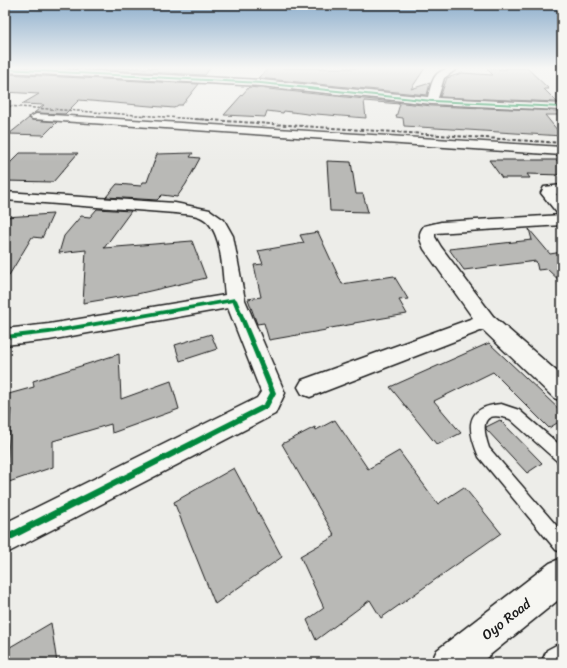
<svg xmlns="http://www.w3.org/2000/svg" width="567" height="668" font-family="Sriracha,sans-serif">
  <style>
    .building { fill: #b9b9b6; stroke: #1c1c1c }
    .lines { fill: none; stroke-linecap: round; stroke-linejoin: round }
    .service-casing { stroke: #1c1c1c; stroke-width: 3 }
    .minor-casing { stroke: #1c1c1c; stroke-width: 3 }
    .primary-casing { stroke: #1c1c1c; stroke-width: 3 }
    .service { fill: #f6f6f2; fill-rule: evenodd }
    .minor { fill: #f6f6f2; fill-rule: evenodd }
    .primary { fill: #f6f6f2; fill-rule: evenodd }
    .rail-far1 { stroke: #1c1c1c; stroke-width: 1.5; stroke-dasharray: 3 1.5; stroke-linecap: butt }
    .rail { stroke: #1c1c1c; stroke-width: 2; stroke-dasharray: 3.5 2; stroke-linecap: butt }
    .cycleway-casing { stroke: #f6f6f2; stroke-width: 3 }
    .cycleway { fill: #00873e; fill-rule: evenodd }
    .labels { text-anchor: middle; stroke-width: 3.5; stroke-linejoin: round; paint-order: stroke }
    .near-street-label { font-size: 14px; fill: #1c1c1c; stroke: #f6f6f2 }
  </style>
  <rect width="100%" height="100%" fill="#edede9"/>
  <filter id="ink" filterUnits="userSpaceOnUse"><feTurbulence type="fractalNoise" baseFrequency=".025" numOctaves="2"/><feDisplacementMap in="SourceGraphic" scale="8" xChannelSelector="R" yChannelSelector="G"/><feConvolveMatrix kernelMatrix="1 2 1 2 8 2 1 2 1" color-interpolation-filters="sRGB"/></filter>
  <g filter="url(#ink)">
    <path class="building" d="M68 68H210L205 75Z
      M269 68H425L411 89 430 83 427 95 258 78Z
      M506 68H527L549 89H544L557 102 440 97 447 78 462 73 493 75 487 69H507Z
      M5 74 199 84 182 105H178L174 108 79 100 65 114 34 113 44 105 22 104 39 94 5 92Z
      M249 87 432 106 562 111V115H545L562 136 404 126 403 118 396 117 400 104 364 101 366 118 316 114 315 115 284 111 283 113 267 111 265 117 224 115Z
      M29 118 32 120 57 122 44 135 9 134Z
      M20 153H78L53 182 5 181V168Z
      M193 153 190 157 200 158 186 184 177 197 162 195 157 200 106 197 117 184 141 186 143 182H147L157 154Z
      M489 160H562V175L527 174 530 178H502Z
      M327 161 351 162 356 194H363L368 212 330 211Z
      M97 209 131 211 104 248 192 241 206 278 137 294 83 303 86 250 59 253 64 236 81 216 90 217Z
      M53 214 42 238 32 237 5 282V217Z
      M529 229 550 254 562 252V283L547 269 538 270 536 261 464 270 449 249 532 240Z
      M318 232 342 284 394 276 408 299 399 300 407 314 354 323V324L325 329 326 330 269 340 264 323 257 324 248 299 261 297 254 265 263 264 258 251 304 243 300 235Z
      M211 334 217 349 180 361 175 345Z
      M489 343 562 412V420L549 428 493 372 434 401 461 433 437 445 390 387Z
      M119 354 121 399 171 381 179 409 112 433 111 424 53 441V467L6 483 11 409 5 411V395L34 387 33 381Z
      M335 420 368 469 399 451 438 504 464 487 501 533 381 618 370 600 316 640 307 620 324 608 300 556 335 536 282 444 315 427 316 430Z
      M500 420 542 463 527 473 486 429V427Z
      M234 468 282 557 215 604 174 502Z
      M51 623 57 663H5V650Z"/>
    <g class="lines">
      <defs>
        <path id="service" d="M501 404 519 410 562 447V463L557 461 510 419C480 409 482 427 489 448L562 532V552L556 550 479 457C467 429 464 407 501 404Z"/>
        <path id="minor" d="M5 68H38L261 80 428 97C433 77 435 68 458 68L444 78 438 98 562 104V110L432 104 261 86 5 72Z
          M36 114 562 147V155L32 119 30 117Z
          M562 185V193L556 194 562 200V215L557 213 541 193 544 187Z
          M5 192 175 203 210 210 224 220 233 236 245 300 285 393 275 414 5 554V523L257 398 261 392 228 308 49 340 5 345V329L49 324 225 295C222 273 223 226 200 217 193 214 183 214 175 213L5 200Z
          M562 215V225L435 233V237L441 247 493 316 562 376V401L554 398 483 330 310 397 302 394 298 387 302 380 473 318 424 249C420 239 417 235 424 226L441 222Z"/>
        <path id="primary" d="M562 558V597L480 663H431L437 650 550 563Z
          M562 642V663H541L547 650Z"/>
      </defs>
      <use href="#service" class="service-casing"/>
      <use href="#minor" class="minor-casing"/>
      <use href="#primary" class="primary-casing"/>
      <use href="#service" class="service"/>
      <use href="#minor" class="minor"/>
      <use href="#primary" class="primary"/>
      <path class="rail-far1" d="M5 106 210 120"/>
      <path class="rail" d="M195 119 562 143"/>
      <defs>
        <path id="cycleway" d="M5 68 261 82 432 100 562 106V108L432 102 261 84 5 70Z
          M235 298 237 300 276 393 268 408 5 543V535L264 404 270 393 233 302 49 334 5 339V335L49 330Z"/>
      </defs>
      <use href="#cycleway" class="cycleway-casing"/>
      <use href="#cycleway" class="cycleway"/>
    </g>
  </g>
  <linearGradient id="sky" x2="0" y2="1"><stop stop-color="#8daecc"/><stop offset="0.42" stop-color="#f7f7f5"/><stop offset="1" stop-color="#f7f7f5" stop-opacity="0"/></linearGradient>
  <rect width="567" height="162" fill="url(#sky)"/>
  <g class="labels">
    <g class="near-street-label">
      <text transform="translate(506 619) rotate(-38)" y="5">Oyo Road</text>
    </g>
  </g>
  <rect width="567" height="668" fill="none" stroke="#f6f6f2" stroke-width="20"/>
  <rect x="10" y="10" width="547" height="648" fill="none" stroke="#1c1c1c" stroke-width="1.5" filter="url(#ink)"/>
</svg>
